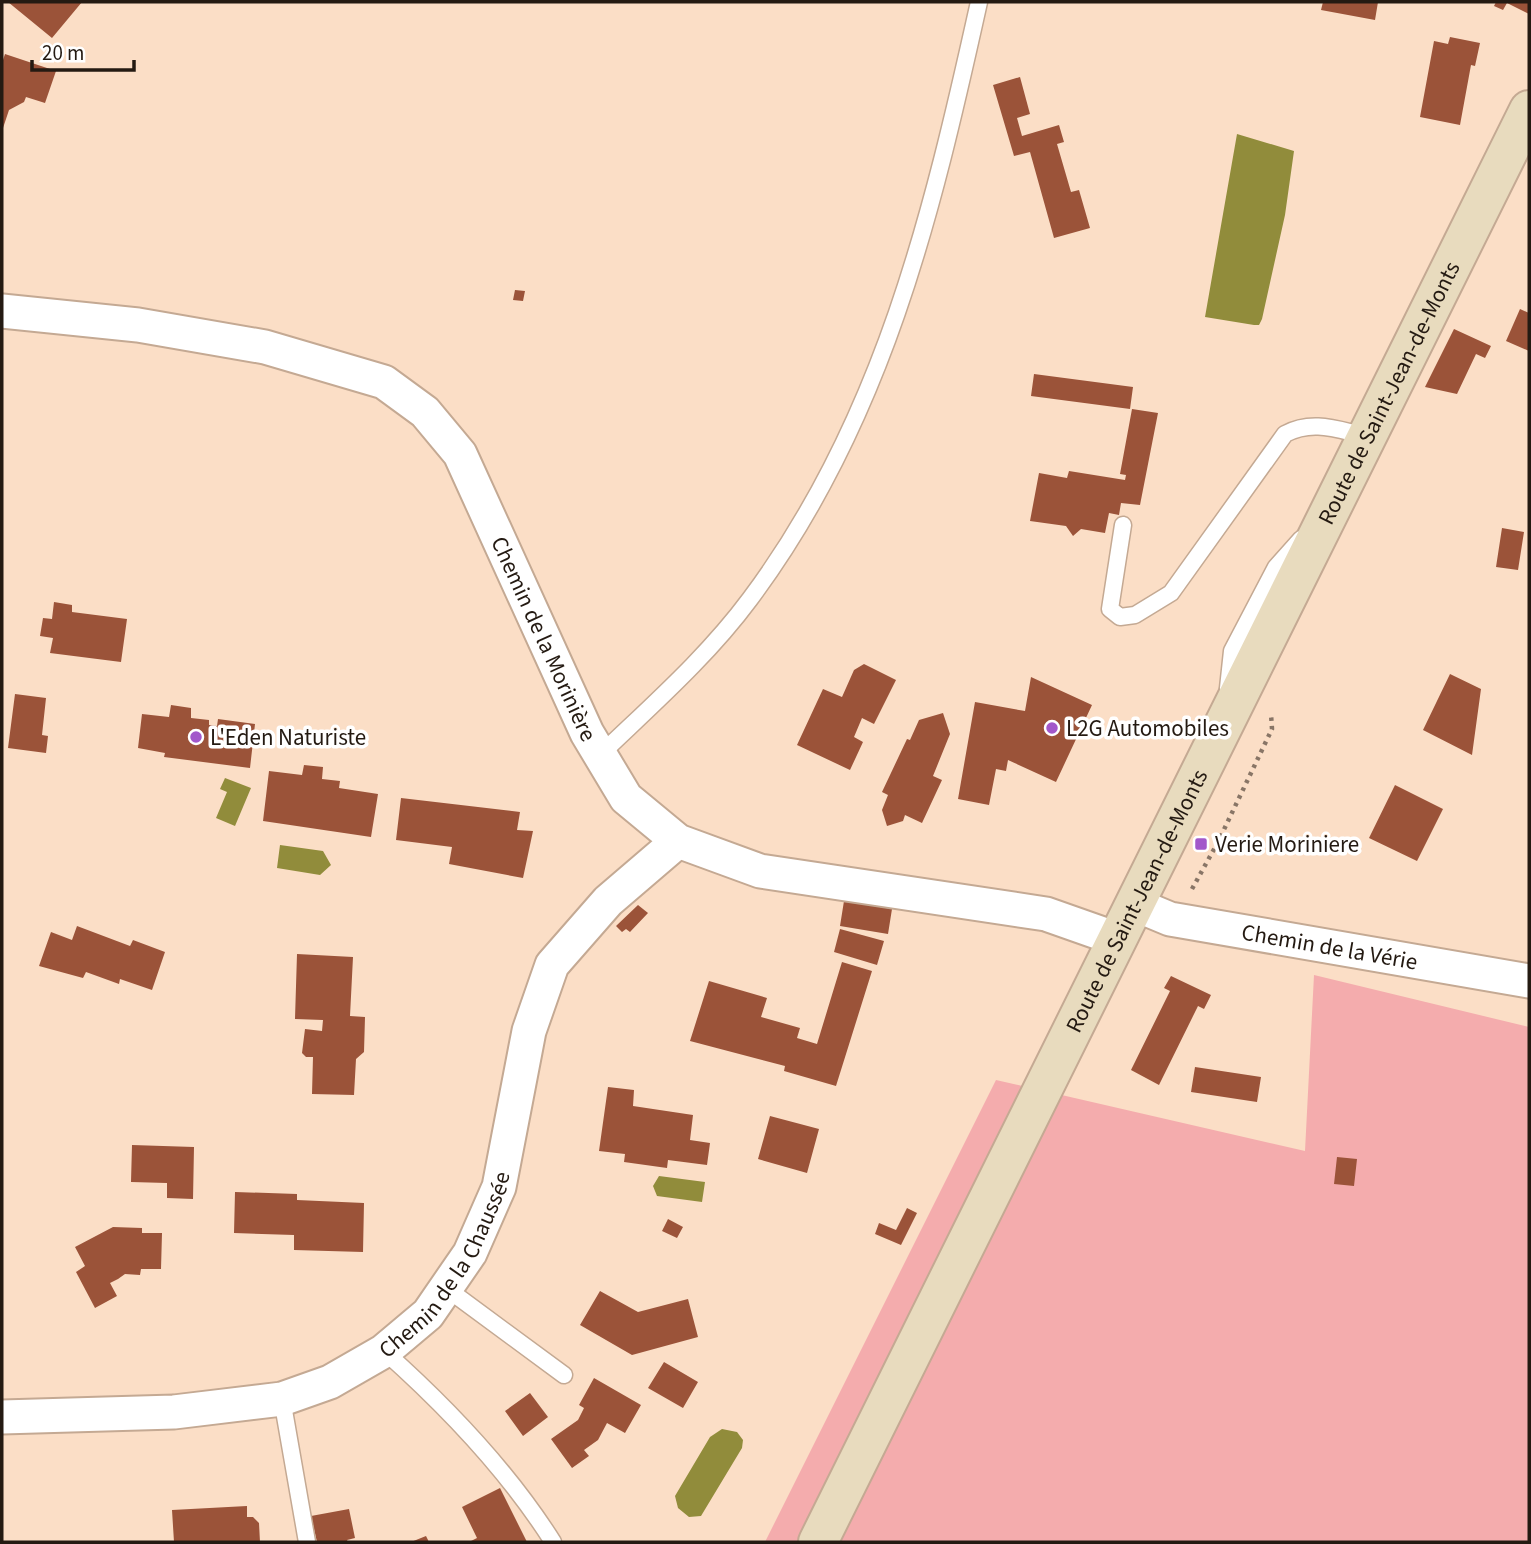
<svg xmlns="http://www.w3.org/2000/svg" width="1531" height="1544" font-family="'Source Sans 3',sans-serif">
  <style>
    .green { fill: #f4acad }
    .water { fill: #918c3b }
    .building { fill: #9b5339 }
    .lines { fill: none; stroke-linecap: round; stroke-linejoin: round }
    .service-casing { stroke: #c4a993; stroke-width: 19 }
    .minor-casing { stroke: #c4a993; stroke-width: 37 }
    .secondary-casing { stroke: #c4a993; stroke-width: 42 }
    .path { stroke: #887566; stroke-width: 4.5; stroke-dasharray: 3.5 5; stroke-linecap: butt }
    .service { stroke: #fff; stroke-width: 16 }
    .minor { stroke: #fff; stroke-width: 33 }
    .secondary { stroke: #e8dbbe; stroke-width: 38 }
    .poi-dot { fill: #a257ca; stroke: #fff; stroke-width: 2.5 }
    .labels { text-anchor: middle; stroke-width: 7; stroke-linejoin: round; paint-order: stroke }
    .street-label { font-size: 23px; fill: #241a12; stroke: #fff }
    .poi-label { font-size: 23px; fill: #241a12; stroke: #fff; text-anchor: start }
  </style>
  <rect width="100%" height="100%" fill="#fbdec6"/>
  <path class="green" d="M1314 975 1529 1027V1542H765L996 1080 1305 1151Z"/>
  <path class="water" d="M1237 134 1294 151 1285 215 1262 319 1259 325H1254L1205 317Z
    M225 778 251 788 235 826 216 818 227 792 220 789Z
    M280 845 323 851 331 865 320 875 277 868Z
    M659 1176 705 1182 702 1202 657 1196 653 1186Z
    M722 1429 737 1432 743 1440 742 1448 701 1516 689 1517 678 1508 675 1496 710 1437Z"/>
  <path class="building" d="M8 2H82L52 38Z
    M1323 2H1378L1375 20 1321 10Z
    M1496 2H1529V14L1507 3 1503 10 1494 6Z
    M1450 37 1480 43 1475 66 1471 65 1460 125 1420 117 1434 41 1448 44Z
    M5 54 56 71 45 103 26 97 24 102 9 110 2 131V63Z
    M1020 77 1030 114 1017 118 1022 136 1059 125 1064 142 1057 144 1071 192 1079 190 1090 228 1054 238 1030 152 1014 156 993 85Z
    M515 290 525 291 523 301 513 300Z
    M1520 309 1529 313V351L1506 341Z
    M1454 329 1491 346 1485 358 1476 354 1457 394 1425 387Z
    M1034 374 1133 387 1130 409 1031 396Z
    M1132 409 1158 413 1140 505 1121 503 1119 515 1109 513 1105 533 1081 529 1073 536 1066 526 1030 521 1039 473 1067 478 1069 471 1125 480 1126 475 1120 474Z
    M1502 528 1524 532 1518 570 1496 567Z
    M54 602 72 605V612L127 619 121 662 50 653 53 638 40 636 43 618 52 619Z
    M864 664 896 680 874 724 862 718 854 737 863 742 850 770 797 745 823 689 842 697 854 670Z
    M1450 674 1481 689 1472 755 1423 730Z
    M1031 677 1092 705 1056 782 1008 760 1006 771 996 769 989 805 958 799 975 702 1025 711Z
    M15 694 46 698 42 735 48 736 46 753 8 748Z
    M171 705 191 708V718L209 720V725L217 726 218 719 255 724 250 768 164 757 165 753 138 748 142 714 169 717Z
    M943 713 950 734 933 776 942 780 922 823 905 815 903 821 887 826 882 810 888 795 882 792 907 739 910 740 919 720Z
    M304 765 323 767 322 779 340 781 339 788 378 794 371 837 263 821 269 771 302 775Z
    M1395 785 1443 809 1417 861 1369 838Z
    M401 798 520 812 517 830 533 831 523 878 449 864 452 847 396 840Z
    M844 901 892 909 888 934 840 926Z
    M638 905 648 913 630 932 626 929 622 932 616 926Z
    M77 926 130 946 133 940 165 952 152 990 120 979 119 984 86 972 83 978 39 966 51 932 72 940Z
    M840 929 884 941 877 965 834 952Z
    M297 954 353 957 350 1016 365 1017 364 1052 356 1059 354 1095 312 1094 313 1057H306L302 1053 305 1029 322 1031 323 1020 295 1019Z
    M842 962 872 971 836 1086 784 1071 785 1066 690 1041 709 981 767 998 761 1017 800 1028 797 1038 817 1044Z
    M1171 976 1211 995 1204 1009 1198 1006 1159 1085 1131 1070 1170 991 1164 988Z
    M1195 1067 1261 1077 1257 1102 1191 1092Z
    M608 1087 634 1090 633 1106 693 1115 690 1140 710 1143 707 1165 668 1160 667 1168 624 1162 625 1154 599 1151Z
    M770 1116 819 1129 807 1173 758 1159Z
    M132 1145 194 1147 193 1199 167 1198V1183L131 1182Z
    M1337 1157 1357 1159 1354 1186 1334 1184Z
    M235 1192 297 1194V1200L364 1203 363 1252 294 1250V1235L234 1233Z
    M907 1208 917 1213 901 1245 875 1234 879 1223 896 1230Z
    M668 1219 683 1227 677 1238 662 1231Z
    M113 1227 142 1228V1233H162L161 1269H141L140 1275 125 1274 118 1279 110 1283 117 1296 95 1308 76 1272 85 1266 75 1247Z
    M600 1291 638 1312 688 1299 698 1337 632 1355 580 1325Z
    M664 1362 698 1382 683 1408 648 1388Z
    M594 1378 641 1405 625 1433 607 1423 598 1440 584 1450 589 1456 572 1468 551 1439 578 1420 584 1408 579 1405Z
    M530 1393 548 1417 523 1436 505 1411Z
    M500 1488 527 1542H469L477 1538 462 1507Z
    M247 1506V1517H253L259 1523 260 1542H174L172 1510Z
    M349 1509 355 1538 347 1540 348 1542H317L311 1516Z
    M426 1536 429 1542H411Z"/>
  <g class="lines">
    <defs>
      <path id="service" d="M1123 525 1110 609 1120 617 1135 615 1171 593 1285 434C1313 419 1338 430 1367 436
        M1228 688 1232 651 1276 567 1301 539
        M600 755C652 705 707 657 750 599 883 421 932 214 979 2
        M446 1288 564 1375
        M384 1351C447 1407 508 1471 553 1542
        M282 1399 307 1542"/>
      <g id="minor">
        <path id="s1" d="M2 311 138 325 265 347 384 382 425 412 460 454 587 733 626 798 678 841 760 871 1046 914 1117 939"/>
        <path id="s2" d="M1134 904 1170 919 1529 981"/>
        <path id="s3" d="M2 1417 174 1412 282 1399 330 1382 384 1351 428 1314 470 1253 499 1187 529 1031 552 965 608 901 678 841"/>
      </g>
      <g id="secondary">
        <path id="s4" d="M818 1542 1529 110"/>
      </g>
    </defs>
    <use href="#service" class="service-casing"/>
    <use href="#minor" class="minor-casing"/>
    <use href="#secondary" class="secondary-casing"/>
    <path class="path" d="M1192 889 1218 842 1272 729 1271 714"/>
    <use href="#service" class="service"/>
    <use href="#minor" class="minor"/>
    <use href="#secondary" class="secondary"/>
  </g>
  <g class="poi-dot">
    <circle cx="1052" cy="728" r="7"/>
    <circle cx="196" cy="737" r="7"/>
    <rect x="1194" y="837" width="14" height="14" rx="3.5"/>
  </g>
  <g class="labels">
    <g class="street-label">
      <text dy="8" stroke="none"><textPath href="#s4" startOffset="1283">Route de Saint-Jean-de-Monts</textPath></text>
      <text dy="8" stroke="none"><textPath href="#s1" startOffset="698">Chemin de la Morinière</textPath></text>
      <text dy="8" stroke="none"><textPath href="#s4" startOffset="716">Route de Saint-Jean-de-Monts</textPath></text>
      <text dy="8" stroke="none"><textPath href="#s2" startOffset="201">Chemin de la Vérie</textPath></text>
      <text dy="8" stroke="none"><textPath href="#s3" startOffset="502">Chemin de la Chaussée</textPath></text>
    </g>
    <g class="poi-label">
      <text x="1066" y="736">L2G Automobiles</text>
      <text x="210" y="745">L'Eden Naturiste</text>
      <text x="1215" y="852">Verie Moriniere</text>
    </g>
  </g>
  <rect width="1531" height="1544" fill="none" stroke="#241a12" stroke-width="7"/>
  <path d="M32 60v10h102v-10" fill="none" stroke="#241a12" stroke-width="3.5"/>
  <text x="42" y="60" font-size="21" fill="#241a12" stroke="#ffffff" stroke-width="5" paint-order="stroke">20 m</text>
</svg>
